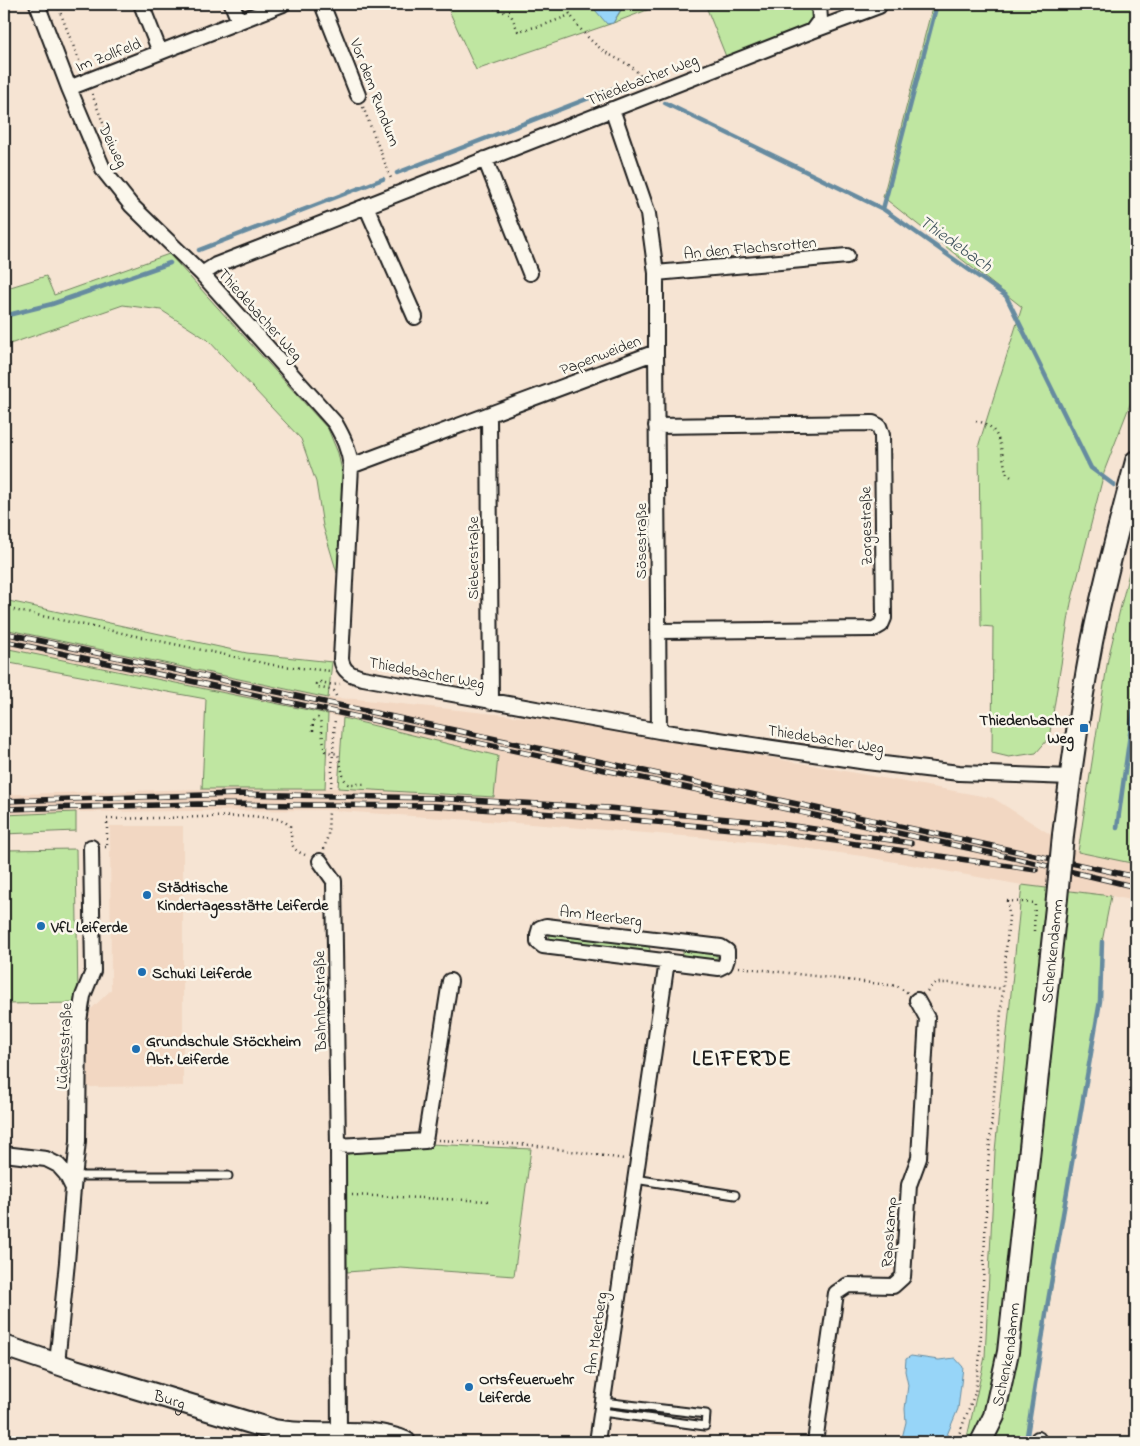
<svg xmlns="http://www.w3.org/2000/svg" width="1140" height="1446" font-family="'Indie Flower',sans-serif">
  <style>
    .built { fill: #f2d7c2 }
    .green { fill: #bfe6a1; stroke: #6e815e }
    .water { fill: #97d5f8; stroke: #668ba0 }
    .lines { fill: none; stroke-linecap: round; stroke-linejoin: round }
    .stream { stroke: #668ba0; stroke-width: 4.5 }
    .lane-casing { stroke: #1c1c1c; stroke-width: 11 }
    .street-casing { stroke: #1c1c1c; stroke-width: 18 }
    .secondary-casing { stroke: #1c1c1c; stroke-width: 24 }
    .path { stroke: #1c1c1c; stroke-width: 2.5; stroke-dasharray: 1 4; stroke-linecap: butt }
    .lane { stroke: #fbf7ec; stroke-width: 7 }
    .street { stroke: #fbf7ec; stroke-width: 14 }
    .secondary { stroke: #fbf7ec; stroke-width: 20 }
    .rail-casing { stroke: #1c1c1c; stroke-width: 5.5 }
    .rail { stroke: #fbf7ec; stroke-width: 4; stroke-dasharray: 11; stroke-linecap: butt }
    .secondary-bridge-casing { stroke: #1c1c1c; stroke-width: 24; stroke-linecap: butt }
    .secondary-bridge { stroke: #fbf7ec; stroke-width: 20 }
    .poi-dot { fill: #1f6fb2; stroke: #fbf7ec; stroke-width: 2 }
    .labels { text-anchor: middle; stroke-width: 5; stroke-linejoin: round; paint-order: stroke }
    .street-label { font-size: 16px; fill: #1c1c1c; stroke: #fbf7ec }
    .poi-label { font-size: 16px; font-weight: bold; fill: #1c1c1c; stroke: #fbf7ec; text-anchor: start }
    .water-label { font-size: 18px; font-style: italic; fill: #41545e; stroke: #fbf7ec }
    .district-label { font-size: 21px; font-weight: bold; letter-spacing: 1px; fill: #1c1c1c; stroke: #fbf7ec }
  </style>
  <rect width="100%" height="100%" fill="#f6e4d3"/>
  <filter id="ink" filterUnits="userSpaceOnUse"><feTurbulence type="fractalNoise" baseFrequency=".02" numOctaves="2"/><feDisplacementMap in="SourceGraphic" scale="10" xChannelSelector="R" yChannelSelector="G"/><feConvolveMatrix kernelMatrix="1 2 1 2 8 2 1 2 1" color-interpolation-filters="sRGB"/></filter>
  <g filter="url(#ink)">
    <path class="built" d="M4 629 328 698 356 699 580 723 993 798 1078 852 1136 864V901L1111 896 1022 885 862 856 760 842 531 824 324 810 76 812 4 815V795L19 794 202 789 338 788 494 797 498 756 343 718 4 648Z
      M110 826H183V1086L88 1087V1012L111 990Z"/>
    <path class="green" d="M446 4H590L613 23 625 4H663L613 23 476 70Z
      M705 4H819L820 20 729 64Z
      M933 4H1136V389L1105 469 1071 603 1049 738 1036 753 1009 757 992 753 993 627 981 626 979 444 1022 307 883 197Z
      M169 254 328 429 338 453 343 475 337 573 323 526 316 482 301 439 208 340 161 310 123 305 4 346V289L46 276 54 295Z
      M1136 544V864L1078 852 1108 659Z
      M4 600 247 653 332 662 328 698 4 629Z
      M4 648 328 714 325 789H202L206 699 4 662Z
      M343 718 498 756 494 797 338 788Z
      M76 812V831L4 834V815Z
      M76 849 78 1003 4 1004V850Z
      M1022 885 1111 896 1102 942 1100 1001 1026 1442H966L985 1357 995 1151Z
      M551 932 648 944 650 950 648 953 550 941 549 935Z
      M683 951 714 954 718 957 714 960 686 956 683 955Z
      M430 1144 531 1149 514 1276 401 1268 347 1272 345 1156 350 1153 429 1149Z"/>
    <path class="water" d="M590 4H624L613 23 607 24Z
      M911 1356 939 1360 955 1358 963 1367 958 1409 944 1442H901L906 1422 905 1409 908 1385 905 1371 906 1359Z"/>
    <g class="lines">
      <path class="stream" d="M937 4 883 209 1006 296 1091 468 1114 485
        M665 103 883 209
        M397 173 625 84
        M199 250 383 179
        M4 316 52 304 170 263
        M1117 828 1136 691
        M1026 1442 1048 1301 1100 1001 1102 942"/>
      <defs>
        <path id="lane" d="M74 1176H228
          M635 1179 735 1195
          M602 1412 705 1426 706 1414 603 1402"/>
        <path id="street" d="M37 4 69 88 104 171 131 205 202 274 335 423C343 437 349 449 351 466L341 659C343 672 351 675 363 678L659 731 867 762 959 773 1070 777
          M141 4 160 52
          M232 4 239 21
          M322 4 358 95
          M812 31 879 6
          M69 88 283 4
          M485 159 530 273
          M366 206 415 317
          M656 273 847 256
          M202 274 216 265 812 31 820 20 819 4
          M656 352 659 731
          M489 415 491 702
          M656 426 873 423 879 426 882 435 884 618 881 625 874 629 658 631
          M351 466 656 352V273L648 214 612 109
          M320 861 334 881 338 1146 339 1442
          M546 926 721 947 727 951V959L725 965 719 968 543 946 538 942V935L540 928Z
          M338 1146 425 1141 450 981
          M4 1154 46 1159 58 1165 66 1174 73 1188 67 1262 57 1364
          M73 1188 78 1141 79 1021 83 996 93 971 91 847
          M597 1442 667 961
          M815 1442 836 1293 848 1285 893 1286 903 1277 909 1185 919 1158 927 1018 917 1000
          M1037 1442 1038 1439"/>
        <g id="secondary">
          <path d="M1063 835C1071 770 1080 706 1092 642 1104 581 1120 521 1136 461"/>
          <path id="s1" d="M4 1346 75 1370 274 1430C319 1439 364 1425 405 1442"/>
          <path id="s2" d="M981 1442 994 1416 1008 1352 1057 898"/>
        </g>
      </defs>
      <use href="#lane" class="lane-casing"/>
      <use href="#street" class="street-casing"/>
      <use href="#secondary" class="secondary-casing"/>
      <path class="path" d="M57 4 82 68
        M485 4 511 15 518 31 544 25 570 15
        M565 4C572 21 586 37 601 49 618 62 635 62 645 84
        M92 94 118 162 124 172
        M363 107 392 181
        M976 421C1003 425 1000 453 1007 474L1014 479
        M4 608 273 665 330 671
        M336 696 334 691 318 687 316 684 321 682 333 685 340 684
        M313 731C313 726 311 720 318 718L320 719 325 751 327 752 338 754 344 779 348 784H364
        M331 787 335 718
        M105 847H107V819L251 816 277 819 285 822 290 826C293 844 288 849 308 856
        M324 849 328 835 329 810
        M739 967 897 986 908 993
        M927 991 935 983H950L1003 989
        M438 1140 531 1145 624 1159
        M352 1195 490 1201
        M956 1442 975 1393 980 1355 988 1165 1009 916 1008 901 1035 903 1034 931 1037 932"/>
      <use href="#lane" class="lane"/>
      <use href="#street" class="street"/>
      <use href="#secondary" class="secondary"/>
      <defs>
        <path id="rail" d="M4 633 1136 877
          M4 641 1005 856 1136 887
          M4 801 238 794 435 798 608 808 773 823 911 843
          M4 809 198 804 435 806 612 818 787 834 1036 870"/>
      </defs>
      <use href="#rail" class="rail-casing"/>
      <use href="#rail" class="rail"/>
      <defs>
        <path id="secondary-bridge" d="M1057 898 1063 835"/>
      </defs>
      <use href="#secondary-bridge" class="secondary-bridge-casing"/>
      <use href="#secondary-bridge" class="secondary-bridge"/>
    </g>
  </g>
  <g class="poi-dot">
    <rect x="1079" y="723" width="10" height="10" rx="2.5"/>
    <circle cx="147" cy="895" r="5"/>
    <circle cx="41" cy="926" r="5"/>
    <circle cx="142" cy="972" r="5"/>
    <circle cx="136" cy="1049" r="5"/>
    <circle cx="469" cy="1387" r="5"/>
  </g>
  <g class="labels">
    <g class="street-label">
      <text transform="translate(108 54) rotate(-21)" y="6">Im Zollfeld</text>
      <text transform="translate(642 79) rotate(-21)" y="6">Thiedebacher Weg</text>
      <text transform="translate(376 92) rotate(69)" y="6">Vor dem Rundum</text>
      <text transform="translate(114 145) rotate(64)" y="6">Deiweg</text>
      <text transform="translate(750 247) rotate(-5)" y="6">An den Flachsrotten</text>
      <text transform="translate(261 314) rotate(48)" y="6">Thiedebacher Weg</text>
      <text transform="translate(600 354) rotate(-21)" y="6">Papenweiden</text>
      <text transform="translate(865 526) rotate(-91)" y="6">Zorgestraße</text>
      <text transform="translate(640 541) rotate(-90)" y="6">Sösestraße</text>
      <text transform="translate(472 558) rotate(-90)" y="6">Sieberstraße</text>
      <text transform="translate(427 672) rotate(11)" y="6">Thiedebacher Weg</text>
      <text transform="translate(826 738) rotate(9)" y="6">Thiedebacher Weg</text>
      <text transform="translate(601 915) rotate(7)" y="6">Am Meerberg</text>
      <text dy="6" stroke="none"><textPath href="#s2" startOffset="498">Schenkendamm</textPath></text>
      <text transform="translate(319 1001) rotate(-91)" y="6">Bahnhofstraße</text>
      <text transform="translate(63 1046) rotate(-87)" y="6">Lüdersstraße</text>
      <text transform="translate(888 1232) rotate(-86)" y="6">Rapskamp</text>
      <text transform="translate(595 1333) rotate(-82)" y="6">Am Meerberg</text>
      <text dy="6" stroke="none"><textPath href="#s2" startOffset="92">Schenkendamm</textPath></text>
      <text dy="6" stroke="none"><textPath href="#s1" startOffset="174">Burg</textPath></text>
    </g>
    <g class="poi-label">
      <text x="1074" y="725" text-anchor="end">Thiedenbacher<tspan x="1074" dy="18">Weg</tspan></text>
      <text x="157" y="892">Städtische<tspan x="157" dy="18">Kindertagesstätte Leiferde</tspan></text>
      <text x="51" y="932">VfL Leiferde</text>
      <text x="152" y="978">Schuki Leiferde</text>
      <text x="146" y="1046">Grundschule Stöckheim<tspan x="146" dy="18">Abt. Leiferde</tspan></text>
      <text x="479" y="1384">Ortsfeuerwehr<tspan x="479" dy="18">Leiferde</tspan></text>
    </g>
    <g class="water-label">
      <text transform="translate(956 243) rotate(35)" y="6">Thiedebach</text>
    </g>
    <g class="district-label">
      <text x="742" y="1065">LEIFERDE</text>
    </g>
  </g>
  <rect width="1140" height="1446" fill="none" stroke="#fbf7ec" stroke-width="20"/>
  <rect x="10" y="10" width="1120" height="1426" fill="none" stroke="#1c1c1c" stroke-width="2" filter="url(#ink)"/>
</svg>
